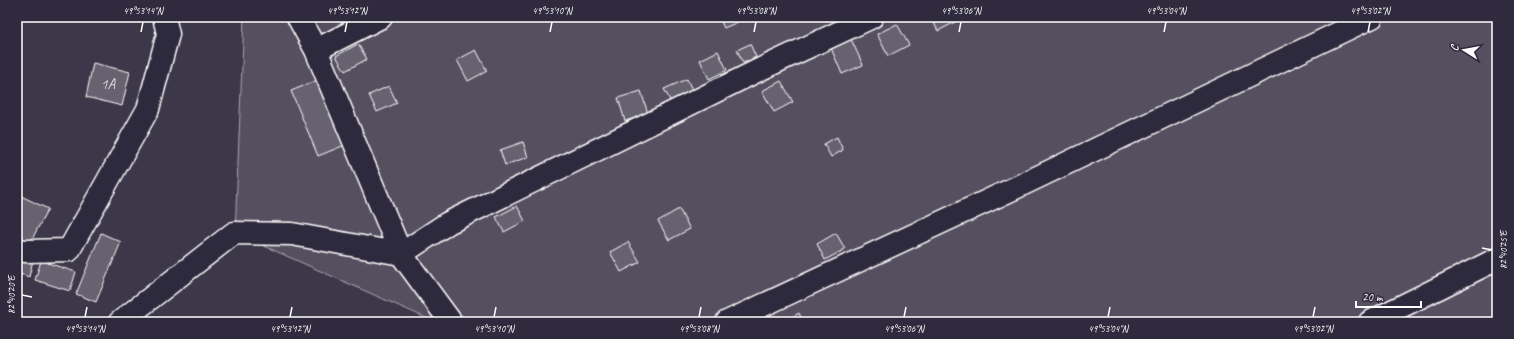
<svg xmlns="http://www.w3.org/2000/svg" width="1514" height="339" font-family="Caveat,sans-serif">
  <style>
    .green { fill: #555060; stroke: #aaa8b0 }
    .building { fill: #666270; stroke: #fff }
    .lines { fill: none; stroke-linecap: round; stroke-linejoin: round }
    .minor-casing { stroke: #fff; stroke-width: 25 }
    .minor { stroke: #2f2a3d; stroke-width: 22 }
    .ticks { fill: none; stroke: #fff; stroke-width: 1.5 }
    .labels { text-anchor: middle; stroke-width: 4; stroke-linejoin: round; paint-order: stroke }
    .number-label { font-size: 15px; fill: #d9d8db }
    .neatline { fill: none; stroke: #fff; stroke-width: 1.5 }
    .ticks-label { font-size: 10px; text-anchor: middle; fill: #fff }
  </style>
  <rect width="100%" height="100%" fill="#3c3749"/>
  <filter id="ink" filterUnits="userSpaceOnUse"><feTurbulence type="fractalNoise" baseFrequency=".025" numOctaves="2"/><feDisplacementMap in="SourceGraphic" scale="8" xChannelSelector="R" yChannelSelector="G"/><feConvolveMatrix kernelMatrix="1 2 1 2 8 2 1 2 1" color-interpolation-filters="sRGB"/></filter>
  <g filter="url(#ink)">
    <path class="green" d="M244 17H1497V322H435L235 233Z"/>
    <path class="building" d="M719 17H735L738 22 724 28Z
      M931 17H955L957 21 938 31Z
      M897 24 909 45 888 56 877 34Z
      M851 39 863 65 842 74 831 48Z
      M358 44 367 59 345 71 336 56Z
      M750 44 756 57 743 63 737 50Z
      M476 50 487 71 468 81 457 60Z
      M718 51 727 70 709 79 700 60Z
      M93 63 130 72 122 106 86 97Z
      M687 79 694 94 672 104 664 89Z
      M318 80 345 145 318 156 291 91Z
      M781 81 793 102 774 112 762 91Z
      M389 86 397 103 377 112 369 95Z
      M641 91 648 114 625 121 618 98Z
      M837 137 843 150 831 157 824 144Z
      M523 142 528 157 505 165 500 150Z
      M17 194 48 209 30 243 17 236Z
      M517 206 525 221 504 232 496 217Z
      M679 209 690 229 669 240 658 221Z
      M101 233 121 242 96 302 76 294Z
      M836 233 845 249 825 260 817 244Z
      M628 242 640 262 621 272 610 252Z
      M17 255 33 260 29 277 17 273Z
      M41 261 76 272 70 291 35 280Z
      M799 313 803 322H784Z"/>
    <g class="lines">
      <defs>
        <path id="minor" d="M298 17 316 50 401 254 451 322
          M316 50 381 17
          M17 250 26 251 69 250 148 109 168 34 164 17
          M120 322 234 233 292 234 401 254 448 223 761 69 872 17
          M727 322 1017 187 1372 17
          M1370 322 1497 259"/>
      </defs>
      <use href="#minor" class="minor-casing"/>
      <use href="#minor" class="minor"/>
    </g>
  </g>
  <path class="ticks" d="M141 32 143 22M345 32 347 22M550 32 552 22M754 32 756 22M959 32 961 22M1164 32 1166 22M1368 32 1370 22M1482 248 1492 250M22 295 32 297M85 317 87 307M290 317 292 307M494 317 496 307M699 317 701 307M904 317 906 307M1108 317 1110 307M1313 317 1315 307"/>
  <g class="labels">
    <g class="number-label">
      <text x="108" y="89">1А</text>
    </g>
  </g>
  <rect width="1514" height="339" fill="none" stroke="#2f2a3d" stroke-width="44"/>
  <g transform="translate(1464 50) rotate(281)" stroke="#2f2a3d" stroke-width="3" paint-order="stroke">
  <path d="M0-3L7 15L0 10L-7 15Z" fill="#ffffff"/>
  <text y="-6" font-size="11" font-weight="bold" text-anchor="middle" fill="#ffffff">С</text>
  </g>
  <path d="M1356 301v6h65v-6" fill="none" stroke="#ffffff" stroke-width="2"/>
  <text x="1362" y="301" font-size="12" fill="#ffffff" stroke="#2f2a3d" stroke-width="3" paint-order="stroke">20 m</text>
  <rect x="22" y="22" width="1470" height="295" class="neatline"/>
  <g class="ticks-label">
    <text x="143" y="14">49°53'14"N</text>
    <text x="347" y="14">49°53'12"N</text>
    <text x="552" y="14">49°53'10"N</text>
    <text x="756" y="14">49°53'08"N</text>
    <text x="961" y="14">49°53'06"N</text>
    <text x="1166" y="14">49°53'04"N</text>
    <text x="1370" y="14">49°53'02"N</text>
    <text transform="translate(1503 250) rotate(-90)" y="4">82°40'25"E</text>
    <text transform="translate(11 295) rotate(-90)" y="4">82°40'20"E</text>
    <text x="85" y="332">49°53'14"N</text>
    <text x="290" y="332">49°53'12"N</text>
    <text x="494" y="332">49°53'10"N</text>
    <text x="699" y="332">49°53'08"N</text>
    <text x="904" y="332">49°53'06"N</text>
    <text x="1108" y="332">49°53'04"N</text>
    <text x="1313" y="332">49°53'02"N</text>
  </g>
</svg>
